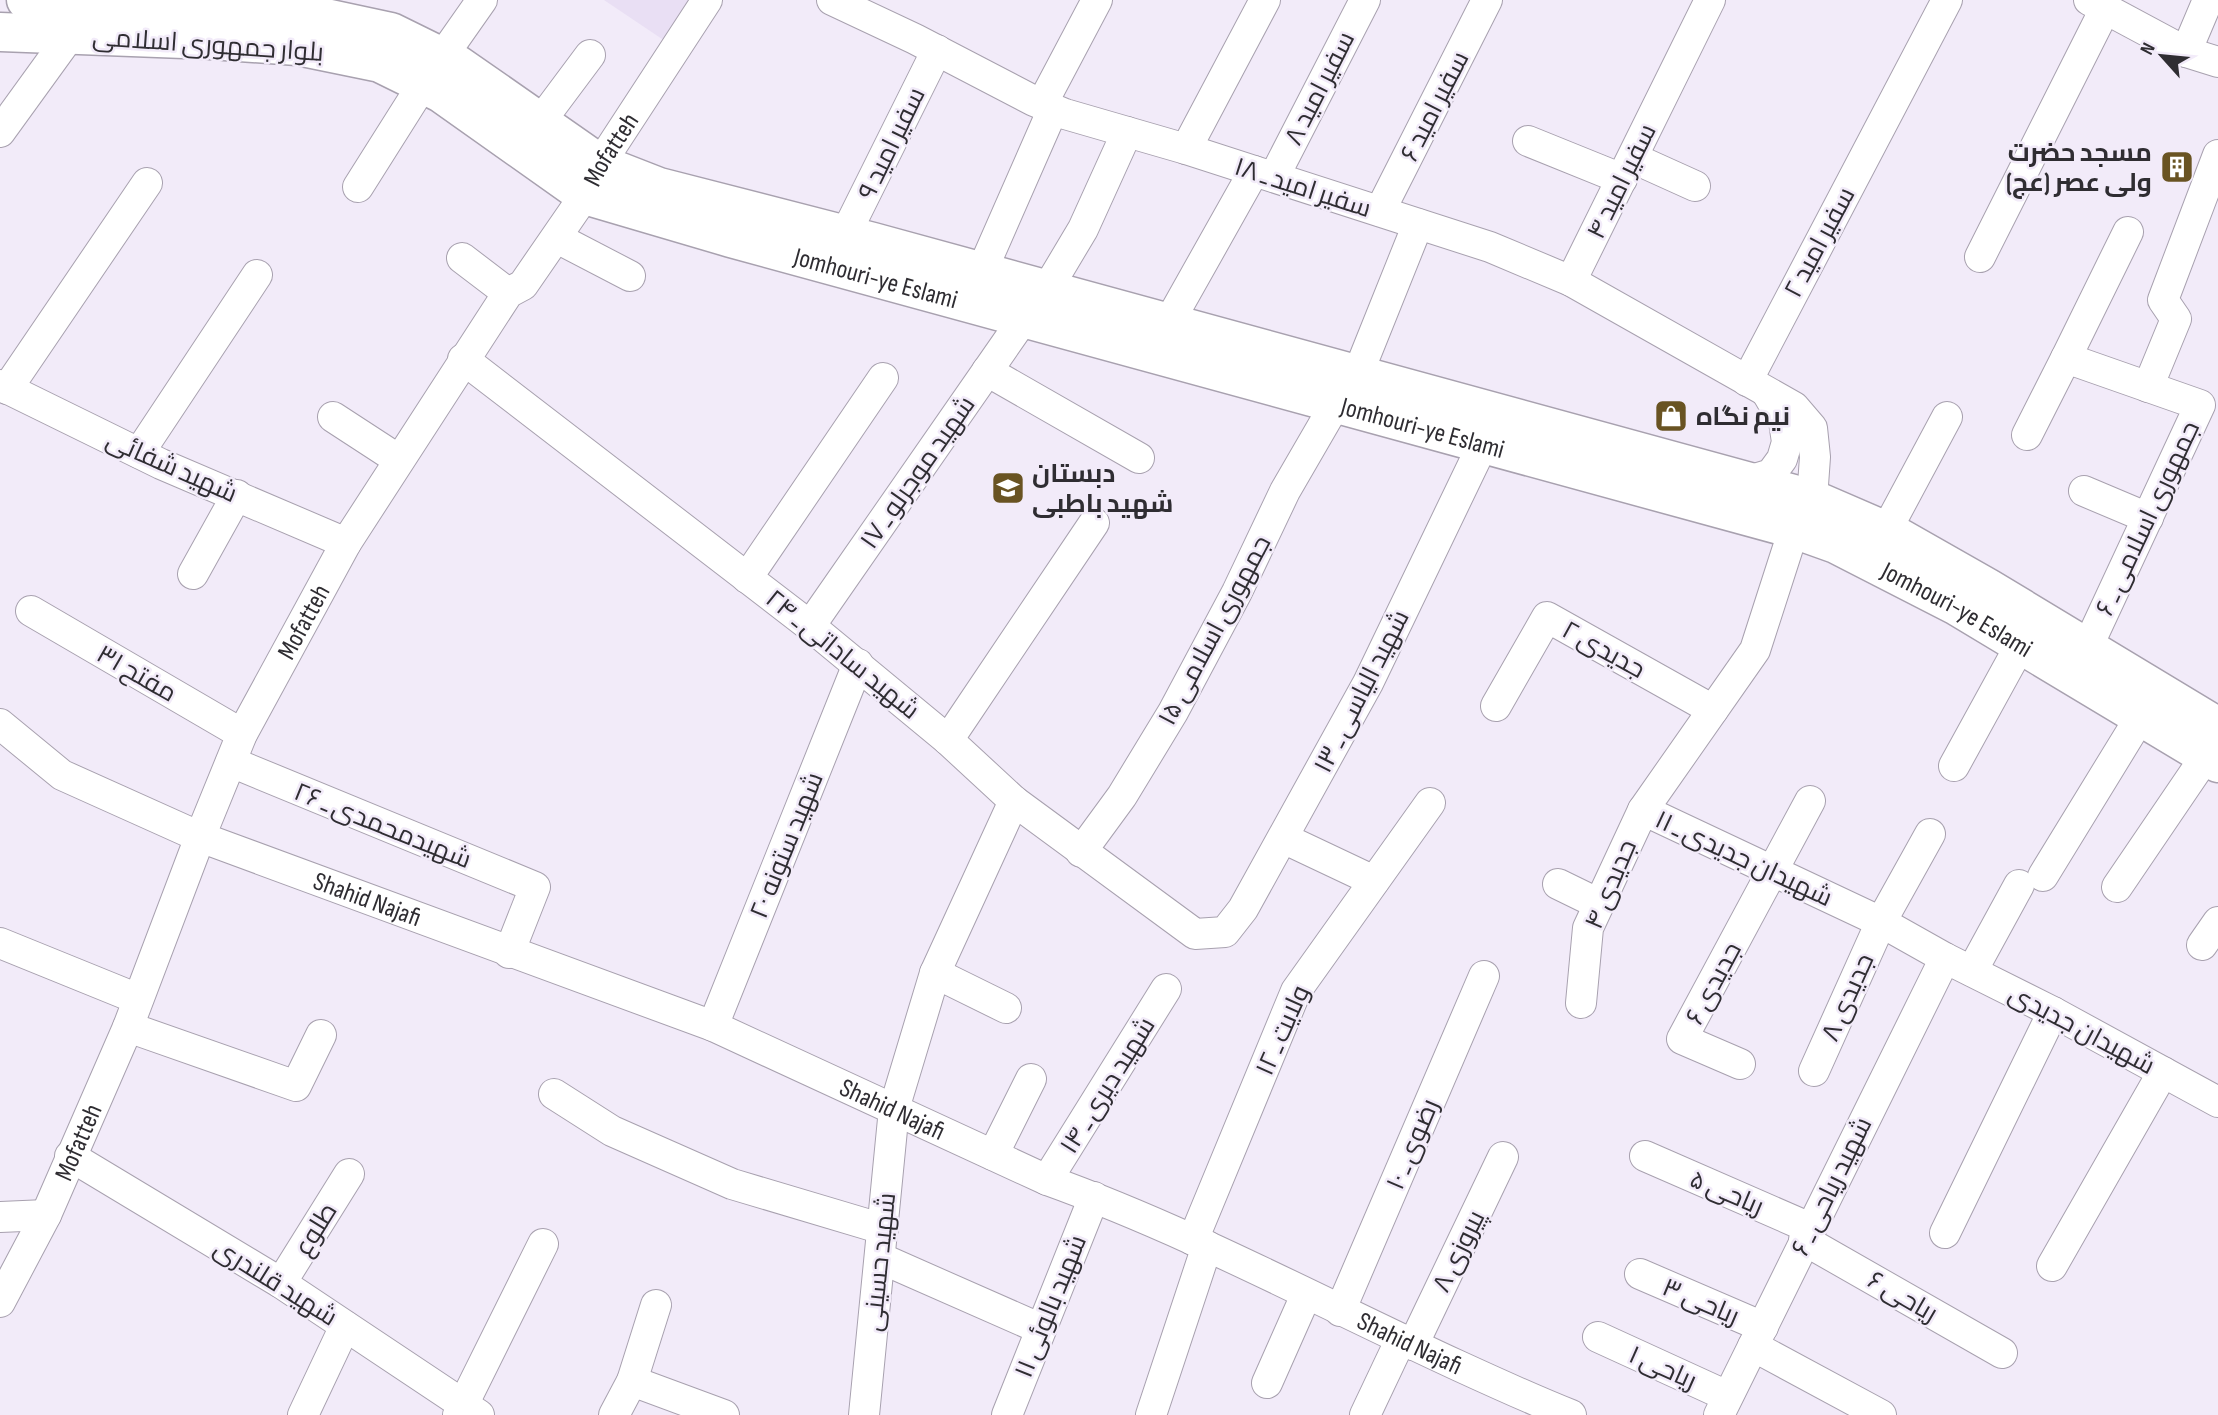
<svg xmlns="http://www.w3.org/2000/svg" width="2218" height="1415" font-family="'Sofia Sans Condensed',Cairo,sans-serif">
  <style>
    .built { fill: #e9dff4 }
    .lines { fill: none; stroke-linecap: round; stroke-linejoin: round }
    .minor-casing { stroke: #a8a1af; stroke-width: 32 }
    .major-casing { stroke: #a8a1af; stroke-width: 41 }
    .minor { stroke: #fff; stroke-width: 30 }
    .major { stroke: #fff; stroke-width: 38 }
    .labels { text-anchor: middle; stroke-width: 5; stroke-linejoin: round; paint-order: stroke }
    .street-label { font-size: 26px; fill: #2f2d32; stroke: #f2ebf9 }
    .poi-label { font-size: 26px; font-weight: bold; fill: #2f2d32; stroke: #f2ebf9; text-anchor: start }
  </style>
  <rect width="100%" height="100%" fill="#f2ebf9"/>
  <path class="built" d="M604 0H696L668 43Z"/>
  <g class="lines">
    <defs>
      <g id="minor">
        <path d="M832 0 915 39 1034 101 1065 114 1186 149 1490 247 1571 281 1794 407 1812 428 1815 457 1812 499"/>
        <path d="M2089 0 2186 52 2218 62"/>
        <path d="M2186 52 2208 0"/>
        <path d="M442 57 482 0"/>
        <path d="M1042 104 1097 0"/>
        <path d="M540 122 590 55"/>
        <path d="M0 132 71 34"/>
        <path d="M1528 141 1622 179"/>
        <path d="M1186 149 1265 0"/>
        <path d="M1633 158 1695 186"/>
        <path d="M1274 177 1365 0"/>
        <path d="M358 187 423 84"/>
        <path d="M1380 211 1487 0"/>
        <path d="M845 235 937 50"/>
        <path d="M557 238 630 276"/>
        <path d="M1980 257 2105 9"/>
        <path d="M462 258 508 293"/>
        <path d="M981 273 1053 109"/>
        <path d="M1571 281 1710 0"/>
        <path d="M1046 291 1083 229 1127 132"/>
        <path d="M1160 342 1168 324 1254 171"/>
        <path d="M2066 358 2128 232"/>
        <path d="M463 359 810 626 948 740 1014 801 1195 934 1225 932 1243 909 1368 683 1483 444"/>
        <path d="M987 371 1139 458"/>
        <path d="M1357 376 1418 224"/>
        <path d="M1747 381 1947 0"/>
        <path d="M0 385 161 464 346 543"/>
        <path d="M2148 387 2176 319 2163 300 2218 155"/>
        <path d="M7 389 147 183"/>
        <path d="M333 417 399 460"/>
        <path d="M2027 435 2066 358 2200 405 2087 648"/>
        <path d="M139 453 257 275"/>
        <path d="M1748 481 1771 474 1782 459 1787 442 1784 422 1767 393"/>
        <path d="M2084 491 2148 518"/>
        <path d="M1886 531 1947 417"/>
        <path d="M193 574 237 495"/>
        <path d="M747 578 883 378"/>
        <path d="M31 611 242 734"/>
        <path d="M810 626 1024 318"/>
        <path d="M1496 706 1547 617 1713 710"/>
        <path id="s1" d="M0 724 62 775 200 837 713 1026 1047 1180C1189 1231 1322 1303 1459 1366 1496 1383 1533 1400 1571 1415"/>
        <path d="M948 740 1094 523"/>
        <path d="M231 762 535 887 509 953"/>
        <path d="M1954 766 2021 644"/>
        <path d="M1643 810 1881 922 1945 958 2053 1012 2218 1102"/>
        <path d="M1283 838 1374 881"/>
        <path d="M1081 852 1122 796 1173 712 1237 592 1285 491 1336 403"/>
        <path d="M2043 876 2141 716"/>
        <path d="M1558 884 1599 904"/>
        <path d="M2117 887 2206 756"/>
        <path d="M0 943 138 999"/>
        <path d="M2202 945 2218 922"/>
        <path d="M1972 971 2019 885"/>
        <path d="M935 973 1006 1008"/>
        <path d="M1581 1003 1588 928 1643 810 1755 650 1794 529"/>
        <path d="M713 1026 858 664"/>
        <path d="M128 1027 296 1086 321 1035"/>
        <path d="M1740 1064 1682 1039 1810 801"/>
        <path d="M1814 1071 1881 922 1930 834"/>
        <path d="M554 1094 612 1131 732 1184 883 1229"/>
        <path d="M993 1155 1031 1079"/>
        <path d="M70 1156 281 1283 479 1415"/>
        <path d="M1645 1156 1810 1228"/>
        <path d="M1047 1180 1166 989"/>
        <path d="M0 1217 46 1215"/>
        <path d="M1945 1233 2053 1012"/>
        <path d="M1193 1240 1296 991 1430 803"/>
        <path d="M1804 1240 2002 1353"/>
        <path d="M880 1258 1041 1329"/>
        <path d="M2052 1266 2163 1072"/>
        <path d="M1640 1274 1763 1327"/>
        <path d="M281 1283 349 1174"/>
        <path id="s2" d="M0 1302 46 1215 128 1027 200 837 242 734 346 543 508 293 523 285 585 195 600 164 707 0"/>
        <path d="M1340 1311 1484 976"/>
        <path d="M1598 1337 1727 1396"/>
        <path d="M1413 1345 1503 1157"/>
        <path d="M1753 1346 1881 1415"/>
        <path d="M632 1381 656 1305"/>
        <path d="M1267 1383 1306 1295"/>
        <path d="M303 1415 345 1326"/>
        <path d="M458 1415 543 1244"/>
        <path d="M614 1415 632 1381 724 1415"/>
        <path d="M864 1415 894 1109 935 973 1014 801"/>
        <path d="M1007 1415 1094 1197"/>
        <path d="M1151 1415 1207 1246"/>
        <path d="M1365 1415 1401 1339"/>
        <path d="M1719 1415 1945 958"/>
      </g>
      <g id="major">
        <path d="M26 0 212 7 302 13 391 32 458 65 600 164 659 187 873 242 1812 499 1893 534 1988 588 2218 727"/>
        <path id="s3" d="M0 32 210 40 297 46 380 63 441 93 585 195 731 238 1794 529 1836 544 1955 605 2218 763"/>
      </g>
    </defs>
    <use href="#minor" class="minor-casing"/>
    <use href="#major" class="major-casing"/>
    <use href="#minor" class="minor"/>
    <use href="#major" class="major"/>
  </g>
  <defs>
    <symbol id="building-square" viewBox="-11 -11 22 22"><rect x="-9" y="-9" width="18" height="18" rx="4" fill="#695322" stroke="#f2ebf9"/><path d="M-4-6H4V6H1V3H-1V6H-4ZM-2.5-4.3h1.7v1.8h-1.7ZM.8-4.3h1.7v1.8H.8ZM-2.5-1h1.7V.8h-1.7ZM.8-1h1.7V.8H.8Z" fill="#fff"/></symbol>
    <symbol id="shop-square" viewBox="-11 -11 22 22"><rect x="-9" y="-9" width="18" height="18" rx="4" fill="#695322" stroke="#f2ebf9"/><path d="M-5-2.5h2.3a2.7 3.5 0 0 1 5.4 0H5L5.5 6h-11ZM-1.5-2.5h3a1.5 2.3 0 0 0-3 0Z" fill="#fff"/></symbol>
    <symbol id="school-square" viewBox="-11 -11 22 22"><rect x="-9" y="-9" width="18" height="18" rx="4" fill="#695322" stroke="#f2ebf9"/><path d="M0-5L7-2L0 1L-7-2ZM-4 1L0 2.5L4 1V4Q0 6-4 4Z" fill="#fff"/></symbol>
  </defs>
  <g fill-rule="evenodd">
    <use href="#building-square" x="2158" y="148" width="38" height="38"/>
    <use href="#shop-square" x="1652" y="397" width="38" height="38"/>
    <use href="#school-square" x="989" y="469" width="38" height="38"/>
  </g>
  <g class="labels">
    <g class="street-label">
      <text transform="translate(208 44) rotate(4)" y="9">بلوار جمهوری اسلامی</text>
      <text transform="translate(1319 88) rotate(-63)" y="9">سفیر امید ۸</text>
      <text transform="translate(1434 106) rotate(-63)" y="9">سفیر امید ۶</text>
      <text transform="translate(891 143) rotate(-64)" y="9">سفیر امید ۹</text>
      <text dy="9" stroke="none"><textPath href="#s2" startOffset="1312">Mofatteh</textPath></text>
      <text transform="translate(1621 181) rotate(-64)" y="9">سفیر امید ۴</text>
      <text transform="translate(1303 187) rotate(18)" y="9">سفیر امید ـ ۱۸</text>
      <text transform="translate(1819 242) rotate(-62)" y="9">سفیر امید ۲</text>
      <text dy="9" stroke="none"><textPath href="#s3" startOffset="929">Jomhouri-ye Eslami</textPath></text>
      <text dy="9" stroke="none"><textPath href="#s3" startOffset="1496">Jomhouri-ye Eslami</textPath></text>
      <text transform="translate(172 466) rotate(24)" y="9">شهید شفائی</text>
      <text transform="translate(917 472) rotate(-55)" y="9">شهید موجرلو ـ ۱۷</text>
      <text transform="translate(2147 518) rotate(-65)" y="9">جمهوری اسلامی ـ ۶</text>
      <text dy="9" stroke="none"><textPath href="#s3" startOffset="2063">Jomhouri-ye Eslami</textPath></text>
      <text dy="9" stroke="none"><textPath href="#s2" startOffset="746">Mofatteh</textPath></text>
      <text transform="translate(1214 630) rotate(-62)" y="9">جمهوری اسلامی ۱۵</text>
      <text transform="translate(1604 649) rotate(29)" y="9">جدیدی ۲</text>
      <text transform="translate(843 654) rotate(39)" y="9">شهید ساداتی ـ ۲۴</text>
      <text transform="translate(137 673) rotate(30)" y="9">مفتح ۳۱</text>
      <text transform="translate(1361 691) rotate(-63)" y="9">شهید الیاسی ـ ۱۳</text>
      <text transform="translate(383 825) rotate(22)" y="9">شهیدمحمدی ـ ۲۶</text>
      <text transform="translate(786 845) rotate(-68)" y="9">شهید ستونه ۲۰</text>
      <text transform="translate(1744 858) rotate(25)" y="9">شهیدان جدیدی ـ ۱۱</text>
      <text transform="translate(1610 884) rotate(-67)" y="9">جدیدی ۴</text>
      <text dy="9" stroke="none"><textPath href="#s1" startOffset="410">Shahid Najafi</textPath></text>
      <text transform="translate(1713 983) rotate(-62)" y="9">جدیدی ۶</text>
      <text transform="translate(1847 997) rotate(-66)" y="9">جدیدی ۸</text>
      <text transform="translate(2082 1029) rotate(28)" y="9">شهیدان جدیدی</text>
      <text transform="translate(1282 1030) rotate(-66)" y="9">ولایت ـ ۱۲</text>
      <text transform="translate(1107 1085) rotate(-58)" y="9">شهید دیری ـ ۱۴</text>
      <text dy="9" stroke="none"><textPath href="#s1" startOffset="976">Shahid Najafi</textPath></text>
      <text dy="9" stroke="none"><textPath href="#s2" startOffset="178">Mofatteh</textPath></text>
      <text transform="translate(1412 1144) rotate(-67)" y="9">رضوی ـ ۱۰</text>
      <text transform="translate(1831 1186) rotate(-64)" y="9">شهید ریاحی ـ ۶</text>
      <text transform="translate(1727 1192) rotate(23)" y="9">ریاحی ۵</text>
      <text transform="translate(315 1229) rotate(-58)" y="9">طلوع</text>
      <text transform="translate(1458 1251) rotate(-64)" y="9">پیروزی ۸</text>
      <text transform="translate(879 1262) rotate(-84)" y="9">شهید حسینی</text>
      <text transform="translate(276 1282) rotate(32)" y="9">شهید قلندری</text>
      <text transform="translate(1903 1296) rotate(30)" y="9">ریاحی ۶</text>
      <text transform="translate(1701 1301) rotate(23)" y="9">ریاحی ۳</text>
      <text transform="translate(1050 1306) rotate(-68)" y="9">شهید بالوئی ۱۱</text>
      <text dy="9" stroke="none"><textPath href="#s1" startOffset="1544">Shahid Najafi</textPath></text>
      <text transform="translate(1663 1367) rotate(24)" y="9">ریاحی ۱</text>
    </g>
    <g class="poi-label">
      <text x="2152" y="161" text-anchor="end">مسجد حضرت<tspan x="2152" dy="30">ولی عصر (عج)</tspan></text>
      <text x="1696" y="425">نیم نگاه</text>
      <text x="1032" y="482">دبستان<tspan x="1032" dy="30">شهید باطبی</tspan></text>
    </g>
  </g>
  <g transform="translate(2162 56) rotate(297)" stroke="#f2ebf9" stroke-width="5" paint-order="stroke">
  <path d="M0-5L12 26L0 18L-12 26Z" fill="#2f2d32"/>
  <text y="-10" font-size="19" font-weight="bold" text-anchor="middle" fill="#2f2d32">N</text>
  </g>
</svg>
